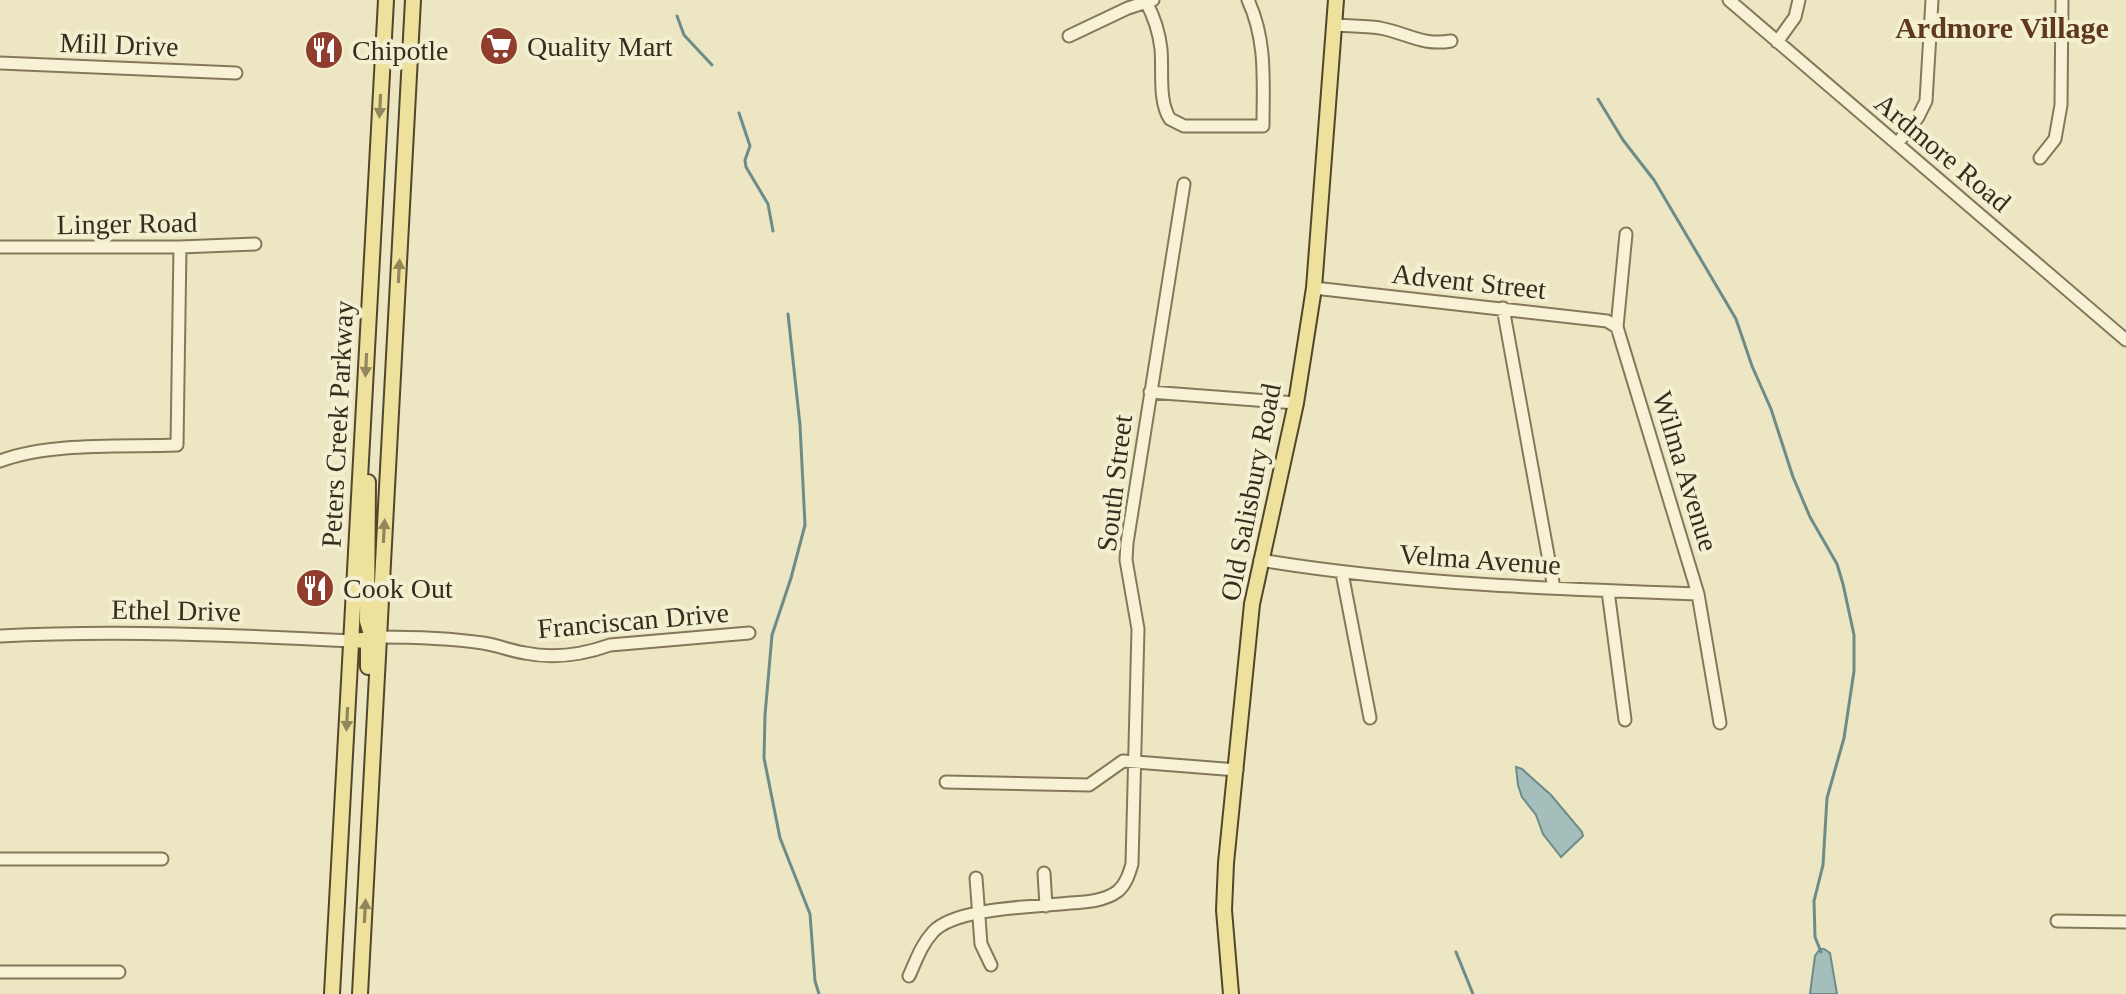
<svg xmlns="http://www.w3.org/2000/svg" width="2126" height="994" font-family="'Times New Roman',serif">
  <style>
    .water { fill: #a4bebb; stroke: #6c8c89; stroke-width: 2 }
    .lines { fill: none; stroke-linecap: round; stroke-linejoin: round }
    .stream { stroke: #6c8c89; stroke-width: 3 }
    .minor-casing { stroke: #85785a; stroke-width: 15 }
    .major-casing { stroke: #52452e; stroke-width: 18 }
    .minor { stroke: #f7f2d5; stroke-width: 11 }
    .major { stroke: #ede19b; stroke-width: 14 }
    .oneway { fill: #91875c }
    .labels { text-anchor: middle; stroke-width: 8; stroke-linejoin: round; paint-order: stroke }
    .street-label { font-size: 28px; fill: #352d1e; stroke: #f3efd1 }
    .poi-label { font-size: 28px; fill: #352d1e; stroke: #f3efd1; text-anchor: start }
    .neighbourhood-label { font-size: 30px; font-weight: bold; fill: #60371f; stroke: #f3efd1 }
  </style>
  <rect width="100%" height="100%" fill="#ece6c2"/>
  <path class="water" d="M1516 767 1522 769 1551 795 1582 832 1583 836 1561 857 1543 834 1536 815 1522 797 1518 785Z
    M1820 949H1824L1830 953 1837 994H1810L1815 956Z"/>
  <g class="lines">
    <path class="stream" d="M677 16 684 35 712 65
      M1598 99 1623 140 1654 180 1736 319 1752 366 1771 409 1793 477 1810 517 1837 564 1843 584 1854 635V671L1844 738 1827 798 1823 865 1814 901 1815 937 1821 952
      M739 113 750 146 745 160 746 167 768 204 773 231
      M788 314 800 425 805 525 791 578 772 635 765 715 764 758 780 838 810 914 815 981 819 994
      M1456 952 1473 994"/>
    <defs>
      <path id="minor" d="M1145 0C1154 16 1159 31 1161 49 1163 70 1158 101 1170 119L1184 126H1263C1263 82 1267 41 1248 0
        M1729 0 2126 340
        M1334 25C1349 26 1365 26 1380 28 1407 33 1422 46 1451 41
        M1069 36 1128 8 1153 0
        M1777 42 1795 17 1799 0
        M0 63 236 73
        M1897 144 1918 117 1926 101 1932 0
        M2040 158 2055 139 2061 105 2062 0
        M1626 234 1617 327 1698 594 1720 723
        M0 247H180L255 244
        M1314 288 1607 321 1617 327
        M1503 308 1554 588
        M1150 392 1296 403
        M0 461C50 442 122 447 177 445L180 247
        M1260 560C1405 584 1552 589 1698 594
        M1342 573 1370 718
        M1608 591 1625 720
        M0 636C117 630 234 635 352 641
        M378 637C413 637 448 638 483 643 497 645 511 651 525 653 554 659 582 655 610 645L749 633
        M946 782 1089 785 1123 761 1237 770
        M0 859H162
        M1044 873 1046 906
        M976 878 981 944 991 965
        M2057 921 2126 922
        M0 972H119
        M909 976C916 961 921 945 933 932 956 907 1036 907 1070 903 1086 902 1105 901 1118 891 1126 884 1129 874 1132 864L1138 629 1126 560 1127 543 1184 184"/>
      <path id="major" d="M368 482 367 621 370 631 378 637
        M352 641 363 640 368 645V667
        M332 994 386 0
        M360 994 413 0
        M1231 994 1224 910 1226 863 1252 604 1296 403 1314 288 1336 0"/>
    </defs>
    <use href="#minor" class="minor-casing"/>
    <use href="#major" class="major-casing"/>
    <use href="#minor" class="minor"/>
    <use href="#major" class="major"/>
  </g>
  <defs><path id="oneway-solid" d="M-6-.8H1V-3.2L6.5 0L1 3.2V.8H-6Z" transform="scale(2)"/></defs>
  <g class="oneway">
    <use href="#oneway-solid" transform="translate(380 106) rotate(93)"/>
    <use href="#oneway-solid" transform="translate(399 271) rotate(-87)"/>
    <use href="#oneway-solid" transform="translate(366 365) rotate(93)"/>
    <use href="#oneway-solid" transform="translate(384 531) rotate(-87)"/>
    <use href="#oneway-solid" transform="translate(347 719) rotate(93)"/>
    <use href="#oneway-solid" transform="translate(365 911) rotate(-87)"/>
  </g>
  <defs>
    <symbol id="supermarket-disc" viewBox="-11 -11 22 22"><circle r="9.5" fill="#913d2d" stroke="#f3efd1"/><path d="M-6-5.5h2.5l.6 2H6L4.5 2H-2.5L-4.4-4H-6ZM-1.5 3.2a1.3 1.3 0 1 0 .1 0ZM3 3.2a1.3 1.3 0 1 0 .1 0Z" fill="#fff"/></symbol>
    <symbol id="restaurant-disc" viewBox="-11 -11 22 22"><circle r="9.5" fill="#913d2d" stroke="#f3efd1"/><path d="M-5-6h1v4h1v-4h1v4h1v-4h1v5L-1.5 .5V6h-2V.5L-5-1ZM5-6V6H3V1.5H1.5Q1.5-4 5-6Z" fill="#fff"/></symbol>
  </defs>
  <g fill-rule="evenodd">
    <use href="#supermarket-disc" x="477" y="24" width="44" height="44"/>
    <use href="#restaurant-disc" x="302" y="28" width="44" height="44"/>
    <use href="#restaurant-disc" x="293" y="566" width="44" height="44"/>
  </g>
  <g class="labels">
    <g class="street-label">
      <text transform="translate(119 44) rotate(2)" y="10">Mill Drive</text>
      <text transform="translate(1943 152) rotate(40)" y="10">Ardmore Road</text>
      <text transform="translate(127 223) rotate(-1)" y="10">Linger Road</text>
      <text transform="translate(1469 281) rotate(6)" y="10">Advent Street</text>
      <text transform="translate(337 424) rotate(-87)" y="10">Peters Creek Parkway</text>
      <text transform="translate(1686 471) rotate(73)" y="10">Wilma Avenue</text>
      <text transform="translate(1114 483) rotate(-83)" y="10">South Street</text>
      <text transform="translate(1250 492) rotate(-79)" y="10">Old Salisbury Road</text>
      <text transform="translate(1480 559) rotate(4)" y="10">Velma Avenue</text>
      <text transform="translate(176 610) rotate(1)" y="10">Ethel Drive</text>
      <text transform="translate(633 620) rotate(-5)" y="10">Franciscan Drive</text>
    </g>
    <g class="poi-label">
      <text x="527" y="56">Quality Mart</text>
      <text x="352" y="60">Chipotle</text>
      <text x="343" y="598">Cook Out</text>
    </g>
    <g class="neighbourhood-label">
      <text x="2002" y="38">Ardmore Village</text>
    </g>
  </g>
</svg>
